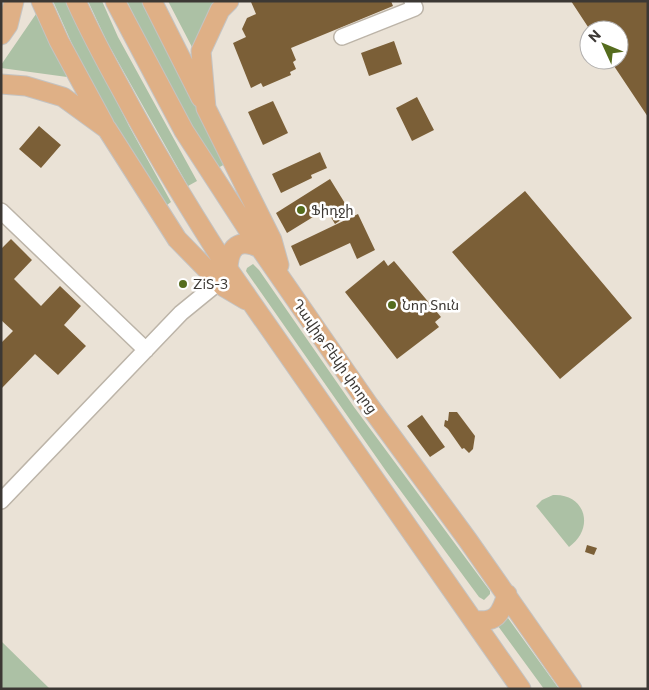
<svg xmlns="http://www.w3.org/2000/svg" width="649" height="690" font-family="Commissioner,'Noto Sans Armenian',sans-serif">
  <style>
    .green { fill: #acc1a5 }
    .building { fill: #7b5f37 }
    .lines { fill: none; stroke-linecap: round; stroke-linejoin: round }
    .minor-casing { stroke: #bcb4a8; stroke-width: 18 }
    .major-casing { stroke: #c4c3c2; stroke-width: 21 }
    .minor { stroke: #fff; stroke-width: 15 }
    .major { stroke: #dfb086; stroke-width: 19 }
    .poi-dot { fill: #556c1d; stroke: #fff; stroke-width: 2 }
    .labels { text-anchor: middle; stroke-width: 5; stroke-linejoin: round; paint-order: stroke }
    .poi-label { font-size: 14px; fill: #3c3834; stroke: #fff; text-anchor: start }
    .street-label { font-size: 14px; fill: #3c3834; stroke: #fff }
  </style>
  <rect width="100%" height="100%" fill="#eae2d6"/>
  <path class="green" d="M53 1H67L129 126 171 202 163 208 116 133 84 71Z
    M88 1H102L118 37 197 181 188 186 107 42Z
    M127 1H143L227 163 216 169 153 56Z
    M168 1H220L193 49Z
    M36 14 67 77 1 68V65Z
    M253 264 259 270 354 407 490 591V594L484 600 479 597 386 471 248 274 246 271 247 268Z
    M553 495C586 493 595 529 569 547L536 506 542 500Z
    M508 618 559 689H544L498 626Z
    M1 641 50 689H1Z"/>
  <path class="building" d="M252 1H391L393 6 291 48 296 60 293 62 296 69 290 72 291 75 263 87 261 83 251 88 233 43 246 37 242 29 247 18 256 14 251 2Z
    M571 1H648V117L610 60H619V30H590Z
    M394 41 402 64 369 76 361 53Z
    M417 97 434 130 412 141 396 108Z
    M273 101 288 133 263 145 248 112Z
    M39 126 61 145 41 168 19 149Z
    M320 152 327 168 311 175 312 178 281 193 272 174Z
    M330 179 351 213 335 224 326 209 287 233 276 213Z
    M525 191 632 318 560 379 452 252Z
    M358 214 375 250 357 259 350 243 300 266 291 246Z
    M11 239 32 260 14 279 41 306 60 286 81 306 64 325 86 346 58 375 35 354 1 389V343L13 331 1 320V249Z
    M384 260 388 266 394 261 441 317 435 322 439 327 397 359 345 292Z
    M449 412H457L475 436 473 449 469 453 464 448 462 449 448 429 444 426 445 420 448 421Z
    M422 415 445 447 430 457 407 426Z
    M587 545 597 548 594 555 585 552Z"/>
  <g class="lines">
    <defs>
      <path id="minor" d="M342 37 415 8 412 1
        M1 211 146 350
        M1 501 181 313 219 282"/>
      <path id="major" d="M41 1 59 41 104 124
        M76 1C90 32 105 60 121 89 154 151 190 210 228 269L521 689
        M115 1 184 131 260 248 368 404 467 539 572 689
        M152 1 201 98
        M229 1 220 10 201 51 206 108 272 240 279 265
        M1 35 8 25 14 1
        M1 84 26 86 63 97 107 129 177 239 224 287 246 300
        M228 269C229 246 239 238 260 248
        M473 620C496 624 501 614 507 594"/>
    </defs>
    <use href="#minor" class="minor-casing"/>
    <use href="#major" class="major-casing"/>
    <use href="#minor" class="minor"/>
    <use href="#major" class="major"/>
  </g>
  <g class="poi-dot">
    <circle cx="301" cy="210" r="5"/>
    <circle cx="183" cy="284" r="5"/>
    <circle cx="392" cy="305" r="5"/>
  </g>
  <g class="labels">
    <g class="poi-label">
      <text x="311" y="215">Ֆիդջի</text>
      <text x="193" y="289">ZiS-3</text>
      <text x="402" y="310">Նոր Տուն</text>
    </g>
    <g class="street-label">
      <text transform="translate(335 356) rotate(55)" y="5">Դավիթ Բեկի փողոց</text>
    </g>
  </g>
  <rect width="649" height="690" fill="none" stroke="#3c3834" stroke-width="5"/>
  <g transform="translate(604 45) rotate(314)"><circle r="24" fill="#ffffff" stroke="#b1afae"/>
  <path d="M0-4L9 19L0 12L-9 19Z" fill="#556c1d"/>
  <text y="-8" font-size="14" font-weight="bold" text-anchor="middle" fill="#3c3834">N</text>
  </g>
</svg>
